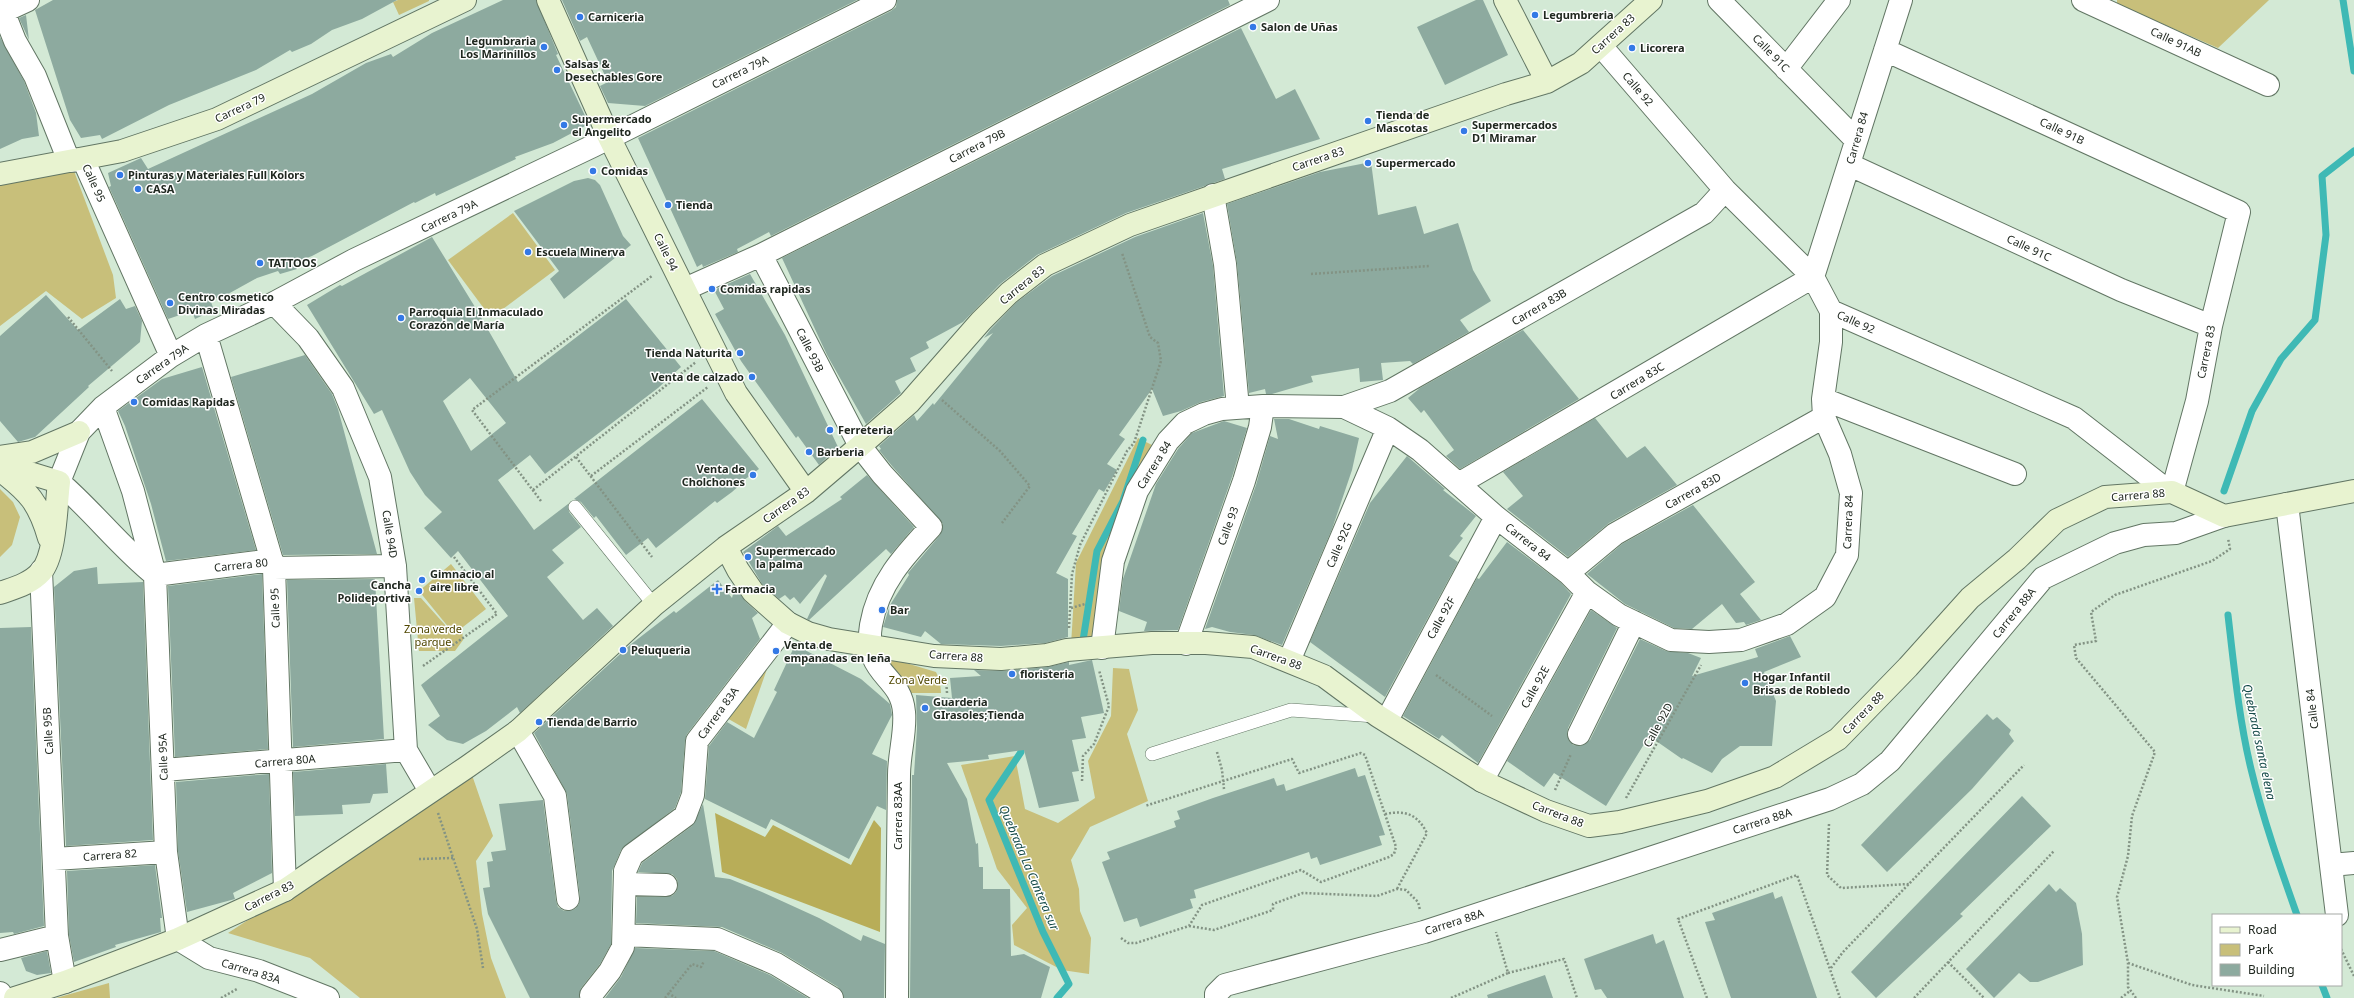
<svg xmlns="http://www.w3.org/2000/svg" width="2354" height="998" font-family="'Noto Sans',sans-serif">
  <style>
    .green { fill: #c8bf7a }
    .forest { fill: #b8ad58 }
    .lines { fill: none; stroke-linecap: round; stroke-linejoin: round }
    .stream { stroke: #3eb9b5; stroke-width: 7 }
    .building { fill: #8daa9f; fill-rule: evenodd }
    .lane-casing { stroke: #627664; stroke-width: 14 }
    .street-casing { stroke: #627664; stroke-width: 24 }
    .secondary-casing { stroke: #627664; stroke-width: 24 }
    .path { stroke: #839384; stroke-width: 2.5; stroke-dasharray: 2 2; stroke-linecap: butt }
    .lane { stroke: #fff; stroke-width: 13 }
    .street { stroke: #fff; stroke-width: 22 }
    .secondary { stroke: #e8f3d0; stroke-width: 22 }
    .poi-dot { fill: #3479e6; stroke: #fff; stroke-width: 1.5 }
    .labels { text-anchor: middle; stroke-width: 3; stroke-linejoin: round; paint-order: stroke }
    .poi-label { font-size: 11px; font-weight: bold; fill: #202820; stroke: #fff; text-anchor: start }
    .street-label { font-size: 11px; fill: #202820; stroke: #fff }
    .park-label { font-size: 11px; fill: #504701; stroke: #fff }
    .water-label { font-size: 12px; font-style: italic; fill: #144a48; stroke: #fff }
  </style>
  <rect width="100%" height="100%" fill="#d3e9d5"/>
  <path class="green" d="M398 0H429V1L399 15 393 2Z
    M2117 0H2269L2218 48 2117 4Z
    M74 171 113 275 116 298 82 319 46 291 0 326V184Z
    M513 213 555 270 491 318 448 260Z
    M1138 438 1154 446 1094 645H1071L1076 563Z
    M0 489 13 502 20 517 12 545 0 557Z
    M451 564 486 609 454 634 419 591Z
    M414 598H421L454 635 462 629 463 640 455 651H419Z
    M876 654 936 672 940 681 941 693H911Z
    M1113 668 1129 669 1138 710 1127 734 1148 801 1090 827 1071 860 1079 889 1080 911 1091 938 1089 974 1062 970 1014 945 1012 925 1027 908 997 869 961 765 1015 756 1025 809 1058 823 1095 798 1088 761 1111 716Z
    M767 669 746 729 725 717 754 673Z
    M472 775 493 836 476 861 482 914 491 958 506 998H360L310 958 228 933Z
    M109 983 110 998H56Z"/>
  <path class="forest" d="M715 813 765 837 773 825 851 865 874 820 881 828 880 932 722 872Z"/>
  <g class="lines">
    <path class="stream" d="M2343 0 2354 71
      M2224 491 2252 411 2281 359 2315 320 2326 235 2322 176 2354 151
      M2228 615C2234 667 2239 719 2251 769 2263 819 2280 867 2297 915
      M1082 647 1097 551 1123 501 1143 440
      M1021 746V752L989 800 1043 932 1069 984 1057 998
      M2322 985 2327 998"/>
  </g>
  <path class="building" d="M53 0H397L362 19 332 30 311 44 292 52 290 50 256 70 169 105 102 139 100 135 81 138 70 120 35 10Z
    M503 0H536L558 54 556 55 589 124 553 143 515 157 516 159 436 196 435 193 415 203 414 202 312 256 294 263 297 269 280 274 278 271 257 278 228 294 213 299 211 302 214 310 195 319 192 311 168 319 109 187 111 186 108 173 141 158 148 169 312 94 366 63 391 54 393 57 432 33Z
    M562 0H857L645 106 608 103 600 86 608 82 587 37 580 41Z
    M897 0H1228L1230 5 771 236 769 232 737 249 738 252 703 267 702 264 697 267 638 138 891 11 896 7Z
    M1476 0H1483L1508 55 1445 85 1417 27Z
    M26 15 29 40 19 18Z
    M1241 28 1276 99 1295 89 1320 139 1222 169 1225 179 1126 213 1037 255 1000 284 963 322 926 342 929 348 910 358 916 371 895 381 901 393 866 424 827 355 782 258Z
    M0 37 24 81 36 113 39 136 22 139 0 149Z
    M1371 162 1378 215 1416 206 1424 234 1458 223 1473 270 1491 301 1460 320 1469 332 1413 364 1410 361 1381 363 1383 380 1360 382 1359 368 1311 376 1313 382 1272 394H1266L1265 389 1249 393 1237 263 1227 204 1320 172Z
    M588 178 595 180 600 185 623 236 631 245 564 299 550 279 559 271 514 211 574 181Z
    M1203 213 1213 266 1224 396 1201 402 1181 411 1163 416 1152 389 1119 435 1125 439 1107 464 1117 470 1104 492 1099 489 1072 534 1077 536 1056 573 1068 579V637L1045 643 1001 646 941 644 925 631 921 637 883 627 890 605 909 575 908 573 940 535 943 524 892 466 879 450 881 449 879 446 914 415 917 421 933 403 934 405 993 333 984 338 990 330 1017 302 1052 276 1135 237Z
    M432 237 475 307 518 382 626 299 681 367 658 388 545 474 530 455 498 480 534 530 568 504 569 512 581 527 552 550 564 563 547 577 583 620 597 608 613 626 520 713 517 707 486 731 463 744 447 740 428 725 440 716 421 685 508 616 458 551 451 558 424 528 442 512 425 495 410 472 382 410 374 414 307 305 340 285 342 286ZM470 378 506 423 471 451 443 401Z
    M750 274 785 335 838 447 819 465 798 436 796 438 758 385 741 361 715 314 724 309 714 290Z
    M46 295 78 330 120 299 126 309 135 306 142 321 140 342 88 386 89 387 35 437 18 442 0 421V336Z
    M1523 330 1579 399 1460 469 1446 456 1454 450 1424 410 1421 413 1408 398 1420 388Z
    M305 355 332 394 338 409 377 554 283 555 231 377Z
    M202 367 256 550 166 561 151 504 125 426 118 411 162 379Z
    M702 399 759 469 740 483 741 484 732 492 717 503 715 501 656 548 648 538 626 555 596 516 594 518 581 502 574 499Z
    M1595 418 1627 458 1645 446 1677 485 1609 523 1568 557 1507 509 1523 496 1503 472Z
    M1274 419H1289L1319 429 1320 426 1359 438 1352 470 1332 529 1282 645 1254 635 1230 632 1212 627 1205 629 1256 485 1270 436 1278 439Z
    M1224 421 1247 428 1232 477 1178 630 1144 631 1147 622 1119 611 1123 579 1156 484 1178 449 1192 433Z
    M1407 456 1445 489 1443 490 1476 516 1460 536 1463 538 1449 556 1458 562 1385 697 1310 642 1370 503Z
    M867 475 914 527 891 554 886 549 809 620 807 619 827 576 825 574 800 604 794 597 790 600 785 595 779 599 762 584 743 552 778 526 786 536 842 499 840 497Z
    M1693 505 1755 582 1740 594 1761 620 1746 625 1744 622 1736 623 1722 604 1692 629 1674 628 1625 604 1587 574 1622 544Z
    M1507 542 1560 582 1571 594 1478 763 1442 735 1439 739 1403 716 1477 578 1479 579Z
    M97 567 98 584 143 582 153 840 66 846 54 587 74 571Z
    M262 574 268 749 175 757 168 586Z
    M375 579 384 739 293 747 287 580Z
    M718 580 732 598 735 587 745 601 758 613 752 618 760 639 687 734 685 740 681 792 675 808 621 850 612 871 611 944 600 964 581 988 579 998H530L488 914 483 888 490 887 487 862 493 861 491 852 506 850 499 804 543 800 556 901 558 907 564 911 575 909 579 904 580 897 567 794 534 733 630 645 674 611 676 613Z
    M1591 610 1617 628 1568 728 1567 735 1573 745 1580 746 1590 740 1640 639 1666 651 1688 653 1701 658 1692 676 1758 657 1755 649 1790 636 1801 657 1764 672 1776 701 1772 746H1740L1722 759 1712 773 1683 758 1682 759 1649 736 1606 806 1554 773 1544 787 1507 761Z
    M31 627 44 926 14 934 13 932 0 933V628Z
    M795 645 861 679 890 704 892 715 872 754 887 761 886 810 877 806 849 859 771 819 766 829 705 799 709 746 727 722 754 738 777 692 774 690Z
    M1092 660 1104 713 1081 717 1086 738 1072 740 1079 771 1072 772 1079 801 1039 808 1024 750 988 755 989 759 947 763 967 799 976 844 978 843 979 867H983V889H1010L1011 956 1024 954 1050 967 1041 998H910L912 775H914L917 728 916 695 952 698 950 678 981 676 974 670 1002 671 1048 667 1069 662V665Z
    M1987 714 1993 720 1997 717 2011 730 2009 734 2014 741 1972 789 1887 872 1861 845Z
    M386 764 388 793 373 794 370 803 342 805 343 814 295 816 293 772Z
    M1355 768 1358 777 1365 775 1385 835 1379 836 1382 845 1320 865 1317 857 1311 859 1309 852 1194 890 1196 898 1190 899 1193 908 1140 927 1137 918 1124 922 1102 862 1110 859 1107 852 1176 827 1174 821 1180 819 1177 811 1213 798 1274 778 1277 786 1284 784 1286 791Z
    M269 774 272 873 233 893 235 899 187 912 178 851 176 782Z
    M2022 796 2051 826 1960 914 1963 916 1876 998 1851 972Z
    M703 804 715 877 730 879 762 892 819 918 861 941 863 935 885 944 884 998H844L838 987 782 953 722 927 636 923 637 897 672 896 676 892 678 886 677 879 672 874 638 872 642 863 692 826Z
    M155 865 162 918H160L161 932 115 945 116 947 74 962 69 935 67 871Z
    M2049 884 2056 892 2060 888 2076 903 2082 934 2083 965 2038 982H2030L2019 973 1994 998 1966 969Z
    M1773 892 1775 899 1782 896 1817 998H1731L1705 922 1715 920 1712 913Z
    M1653 934 1656 944 1664 940 1684 998H1607L1601 989 1595 990 1584 959Z
    M635 948 714 951 770 975 808 998H605L621 977Z
    M47 951 51 973 37 975 26 971 21 958Z
    M1545 975 1553 998H1488L1487 995Z"/>
  <g class="lines">
    <defs>
      <path id="lane" d="M575 507 654 605
        M1152 754 1291 710 1375 716"/>
      <path id="street" d="M1719 0 1856 140
        M2083 0 2268 85
        M0 3 15 41 35 76 69 161 83 159 171 356
        M0 13 28 0
        M1601 46 1725 190 1813 277 1831 311 2074 418 2168 491
        M1885 50 2239 212 2211 326 2197 401 2172 492
        M1786 69 1839 0
        M1850 165 2121 290 2211 326
        M1213 195 1225 264 1238 408
        M761 255 860 446 882 474 931 527C904 556 878 584 871 625 863 676 901 674 904 712 906 732 899 754 899 775 898 849 897 924 897 998
        M685 289 761 255 1268 0
        M274 303 308 338 343 388 380 477 395 566 406 750 430 791
        M206 335 274 568 285 890
        M1823 399 2015 474
        M103 407 133 491 155 575 166 852 178 939 209 958 259 971 328 998
        M1344 407 1390 391 1704 213 1725 190
        M1460 483 1813 277 1901 0
        M2287 504 2337 915
        M41 571 57 936 65 982
        M1568 573 1615 534 1824 417
        M155 575C120 547 93 511 59 482L79 432 103 407 171 356 206 335 274 303 354 260 593 146 885 0
        M155 575 272 560 274 568 395 566
        M1186 644 1244 481 1260 427 1263 406
        M1102 648 1113 561 1137 491 1168 441 1185 423 1204 414 1222 409 1263 406 1344 407 1388 428 1420 450 1496 517 1568 573 1587 592 1619 615 1671 640 1709 642 1741 640 1787 624 1825 597 1847 555 1851 493 1840 454 1824 417 1823 399 1831 342V311
        M1289 661 1388 428
        M1387 720 1496 517
        M518 731 555 796 568 899
        M1579 734 1634 622
        M164 770 406 750
        M1482 781 1587 592
        M54 859 166 852
        M2331 865 2354 863
        M626 884 666 885
        M624 935 717 939 776 964 832 998
        M0 950 57 936
        M0 993 1 998
        M591 995 610 971 623 947 625 871 632 855 685 816 693 795 697 741 788 623
        M1216 998V994L1225 985 1424 932 1830 799 1862 784 1890 761 2043 578 2115 543 2144 535 2176 533 2224 516"/>
      <path id="secondary" d="M548 0 609 137 736 393 806 492
        M1505 0 1547 82
        M0 174 122 151 217 119 465 0
        M0 457 32 452 79 432
        M0 464 59 482C56 505 56 555 41 572 30 584 14 588 0 593
        M0 470C29 492 39 503 49 538
        M726 547 738 570 753 592 788 623 808 633 829 639 934 656 1001 659 1047 655 1067 650 1152 643H1206L1253 647 1324 676 1378 716 1482 781 1546 811 1589 826 1620 822 1707 801 1775 777 1838 739 1908 667 1970 598 2017 559 2057 520 2105 497 2172 492 2224 516 2354 491
        M15 998 65 982 178 939 285 890 467 767 518 731 654 605 726 547 806 492 860 446 909 403 981 321 1009 293 1045 265 1130 225 1506 94 1547 82 1581 63 1651 0"/>
    </defs>
    <use href="#lane" class="lane-casing"/>
    <use href="#street" class="street-casing"/>
    <use href="#secondary" class="secondary-casing"/>
    <path class="path" d="M1311 274 1430 266
      M68 317 112 371
      M942 400 1000 451 1030 486 1002 523
      M576 457 652 557
      M591 476 708 387
      M533 490 696 362
      M541 501 472 410 652 276
      M1071 608 1085 604
      M1069 628 1072 574 1080 545 1127 451 1134 443 1161 361 1158 343 1150 337 1122 253
      M423 666 497 614 454 557
      M1436 675 1492 716
      M946 679 947 693
      M1217 752 1222 770 1224 789
      M1082 781 1083 756 1094 744 1109 706 1099 670
      M1555 790 1571 754
      M1626 798 1701 665
      M438 813 477 929 483 968
      M1385 814C1406 810 1417 814 1427 833L1397 889
      M1829 824 1827 875 1841 888 1909 884
      M419 859 453 858
      M1189 926 1214 930 1273 910V904L1303 893 1377 896 1397 889 1406 890 1418 902 1420 910
      M1121 938 1128 943H1136L1189 926 1202 905 1301 870 1321 882 1389 857 1394 854 1396 847 1365 755 1361 753 1299 773 1292 759 1145 806
      M2341 949 2354 976
      M1948 962 1984 998
      M2128 963 2192 985 2264 996
      M1831 968 1843 952 2024 765
      M1508 973 1564 959 1577 998
      M668 993 676 998
      M221 998 237 989
      M665 998 692 964 701 967 704 961
      M1451 998 1508 973 1496 932
      M1707 998 1678 919 1797 875 1840 998
      M1914 998 2054 851
      M2121 998 2130 991
      M2136 998 2128 987V963L2117 897 2128 856 2132 816 2155 752 2076 658 2074 645 2096 641 2091 612 2115 595 2212 561 2230 549 2228 538"/>
    <use href="#lane" class="lane"/>
    <use href="#street" class="street"/>
    <use href="#secondary" class="secondary"/>
  </g>
  <g class="poi-dot">
    <circle cx="1535" cy="15" r="4"/>
    <circle cx="580" cy="17" r="4"/>
    <circle cx="1253" cy="27" r="4"/>
    <circle cx="544" cy="47" r="4"/>
    <circle cx="1632" cy="48" r="4"/>
    <circle cx="557" cy="70" r="4"/>
    <circle cx="1368" cy="121" r="4"/>
    <circle cx="564" cy="125" r="4"/>
    <circle cx="1464" cy="131" r="4"/>
    <circle cx="1368" cy="163" r="4"/>
    <circle cx="593" cy="171" r="4"/>
    <circle cx="120" cy="175" r="4"/>
    <circle cx="138" cy="189" r="4"/>
    <circle cx="668" cy="205" r="4"/>
    <circle cx="528" cy="252" r="4"/>
    <circle cx="260" cy="263" r="4"/>
    <circle cx="712" cy="289" r="4"/>
    <circle cx="170" cy="303" r="4"/>
    <circle cx="401" cy="318" r="4"/>
    <circle cx="740" cy="353" r="4"/>
    <circle cx="752" cy="377" r="4"/>
    <circle cx="134" cy="402" r="4"/>
    <circle cx="830" cy="430" r="4"/>
    <circle cx="809" cy="452" r="4"/>
    <circle cx="753" cy="475" r="4"/>
    <circle cx="748" cy="557" r="4"/>
    <circle cx="422" cy="580" r="4"/>
    <path d="M715 583h4v4h4v4h-4v4h-4v-4h-4v-4h4z"/>
    <circle cx="419" cy="591" r="4"/>
    <circle cx="882" cy="610" r="4"/>
    <circle cx="623" cy="650" r="4"/>
    <circle cx="776" cy="651" r="4"/>
    <circle cx="1012" cy="674" r="4"/>
    <circle cx="1745" cy="683" r="4"/>
    <circle cx="925" cy="708" r="4"/>
    <circle cx="539" cy="722" r="4"/>
  </g>
  <g class="labels">
    <g class="poi-label">
      <text x="1543" y="19">Legumbreria</text>
      <text x="588" y="21">Carniceria</text>
      <text x="1261" y="31">Salon de Uñas</text>
      <text x="536" y="45" text-anchor="end">Legumbraria<tspan x="536" dy="13">Los Marinillos</tspan></text>
      <text x="1640" y="52">Licorera</text>
      <text x="565" y="68">Salsas &amp;<tspan x="565" dy="13">Desechables Gore</tspan></text>
      <text x="1376" y="119">Tienda de<tspan x="1376" dy="13">Mascotas</tspan></text>
      <text x="572" y="123">Supermercado<tspan x="572" dy="13">el Angelito</tspan></text>
      <text x="1472" y="129">Supermercados<tspan x="1472" dy="13">D1 Miramar</tspan></text>
      <text x="1376" y="167">Supermercado</text>
      <text x="601" y="175">Comidas</text>
      <text x="128" y="179">Pinturas y Materiales Full Kolors</text>
      <text x="146" y="193">CASA</text>
      <text x="676" y="209">Tienda</text>
      <text x="536" y="256">Escuela Minerva</text>
      <text x="268" y="267">TATTOOS</text>
      <text x="720" y="293">Comidas rapidas</text>
      <text x="178" y="301">Centro cosmetico<tspan x="178" dy="13">Divinas Miradas</tspan></text>
      <text x="409" y="316">Parroquia El Inmaculado<tspan x="409" dy="13">Corazón de María</tspan></text>
      <text x="732" y="357" text-anchor="end">Tienda Naturita</text>
      <text x="744" y="381" text-anchor="end">Venta de calzado</text>
      <text x="142" y="406">Comidas Rapidas</text>
      <text x="838" y="434">Ferreteria</text>
      <text x="817" y="456">Barberia</text>
      <text x="745" y="473" text-anchor="end">Venta de<tspan x="745" dy="13">Cholchones</tspan></text>
      <text x="756" y="555">Supermercado<tspan x="756" dy="13">la palma</tspan></text>
      <text x="430" y="578">Gimnacio al<tspan x="430" dy="13">aire libre</tspan></text>
      <text x="411" y="589" text-anchor="end">Cancha<tspan x="411" dy="13">Polideportiva</tspan></text>
      <text x="725" y="593">Farmacia</text>
      <text x="890" y="614">Bar</text>
      <text x="784" y="649">Venta de<tspan x="784" dy="13">empanadas en leña</tspan></text>
      <text x="631" y="654">Peluqueria</text>
      <text x="1020" y="678">floristeria</text>
      <text x="1753" y="681">Hogar Infantil<tspan x="1753" dy="13">Brisas de Robledo</tspan></text>
      <text x="933" y="706">Guarderia<tspan x="933" dy="13">GIrasoles;Tienda</tspan></text>
      <text x="547" y="726">Tienda de Barrio</text>
    </g>
    <g class="street-label">
      <text transform="translate(1613 34) rotate(-42)" y="4">Carrera 83</text>
      <text transform="translate(2176 42) rotate(25)" y="4">Calle 91AB</text>
      <text transform="translate(1771 53) rotate(46)" y="4">Calle 91C</text>
      <text transform="translate(740 72) rotate(-26)" y="4">Carrera 79A</text>
      <text transform="translate(1638 89) rotate(49)" y="4">Calle 92</text>
      <text transform="translate(240 108) rotate(-25)" y="4">Carrera 79</text>
      <text transform="translate(2062 131) rotate(25)" y="4">Calle 91B</text>
      <text transform="translate(1857 138) rotate(-74)" y="4">Carrera 84</text>
      <text transform="translate(977 146) rotate(-27)" y="4">Carrera 79B</text>
      <text transform="translate(1318 159) rotate(-19)" y="4">Carrera 83</text>
      <text transform="translate(94 183) rotate(66)" y="4">Calle 95</text>
      <text transform="translate(449 216) rotate(-26)" y="4">Carrera 79A</text>
      <text transform="translate(2029 248) rotate(25)" y="4">Calle 91C</text>
      <text transform="translate(666 252) rotate(64)" y="4">Calle 94</text>
      <text transform="translate(1022 285) rotate(-39)" y="4">Carrera 83</text>
      <text transform="translate(1539 307) rotate(-30)" y="4">Carrera 83B</text>
      <text transform="translate(1856 322) rotate(24)" y="4">Calle 92</text>
      <text transform="translate(810 350) rotate(63)" y="4">Calle 93B</text>
      <text transform="translate(2206 352) rotate(-79)" y="4">Carrera 83</text>
      <text transform="translate(162 364) rotate(-35)" y="4">Carrera 79A</text>
      <text transform="translate(1637 381) rotate(-31)" y="4">Carrera 83C</text>
      <text transform="translate(1154 465) rotate(-58)" y="4">Carrera 84</text>
      <text transform="translate(1693 491) rotate(-29)" y="4">Carrera 83D</text>
      <text transform="translate(2138 495) rotate(-5)" y="4">Carrera 88</text>
      <text transform="translate(786 505) rotate(-35)" y="4">Carrera 83</text>
      <text transform="translate(1848 522) rotate(-88)" y="4">Carrera 84</text>
      <text transform="translate(1228 526) rotate(-70)" y="4">Calle 93</text>
      <text transform="translate(390 534) rotate(81)" y="4">Calle 94D</text>
      <text transform="translate(1528 542) rotate(38)" y="4">Carrera 84</text>
      <text transform="translate(1339 545) rotate(-67)" y="4">Calle 92G</text>
      <text transform="translate(241 565) rotate(-6)" y="4">Carrera 80</text>
      <text transform="translate(275 608) rotate(-92)" y="4">Calle 95</text>
      <text transform="translate(2014 613) rotate(-51)" y="4">Carrera 88A</text>
      <text transform="translate(1441 618) rotate(-61)" y="4">Calle 92F</text>
      <text transform="translate(956 656) rotate(4)" y="4">Carrera 88</text>
      <text transform="translate(1276 657) rotate(20)" y="4">Carrera 88</text>
      <text transform="translate(1535 687) rotate(-61)" y="4">Calle 92E</text>
      <text transform="translate(2312 709) rotate(-97)" y="4">Calle 84</text>
      <text transform="translate(718 713) rotate(-54)" y="4">Carrera 83A</text>
      <text transform="translate(1863 713) rotate(-46)" y="4">Carrera 88</text>
      <text transform="translate(1658 725) rotate(-61)" y="4">Calle 92D</text>
      <text transform="translate(48 731) rotate(-93)" y="4">Calle 95B</text>
      <text transform="translate(163 757) rotate(-92)" y="4">Calle 95A</text>
      <text transform="translate(285 761) rotate(-5)" y="4">Carrera 80A</text>
      <text transform="translate(1558 814) rotate(21)" y="4">Carrera 88</text>
      <text transform="translate(898 816) rotate(-90)" y="4">Carrera 83AA</text>
      <text transform="translate(1762 821) rotate(-18)" y="4">Carrera 88A</text>
      <text transform="translate(110 855) rotate(-4)" y="4">Carrera 82</text>
      <text transform="translate(269 896) rotate(-27)" y="4">Carrera 83</text>
      <text transform="translate(1454 922) rotate(-18)" y="4">Carrera 88A</text>
      <text transform="translate(251 971) rotate(17)" y="4">Carrera 83A</text>
    </g>
    <g class="park-label">
      <text x="433" y="633">Zona verde<tspan x="433" dy="13">parque</tspan></text>
      <text x="918" y="684">Zona Verde</text>
    </g>
    <g class="water-label">
      <text transform="translate(2259 742) rotate(78)" y="4">Quebrada santa elena</text>
      <text transform="translate(1029 868) rotate(67)" y="4">Quebrada La Cantera sur</text>
    </g>
  </g>
  <rect x="2212" y="914" width="130" height="72" fill="#ffffff" stroke="#a6a9a6"/>
  <rect x="2220" y="927" width="20" height="6" fill="#e8f3d0" stroke="#a6a9a6"/>
  <text x="2248" y="934" font-size="12" fill="#202820">Road</text>
  <rect x="2220" y="944" width="20" height="12" fill="#c8bf7a" stroke="#a6a9a6"/>
  <text x="2248" y="954" font-size="12" fill="#202820">Park</text>
  <rect x="2220" y="964" width="20" height="12" fill="#8daa9f" stroke="#a6a9a6"/>
  <text x="2248" y="974" font-size="12" fill="#202820">Building</text>
</svg>
